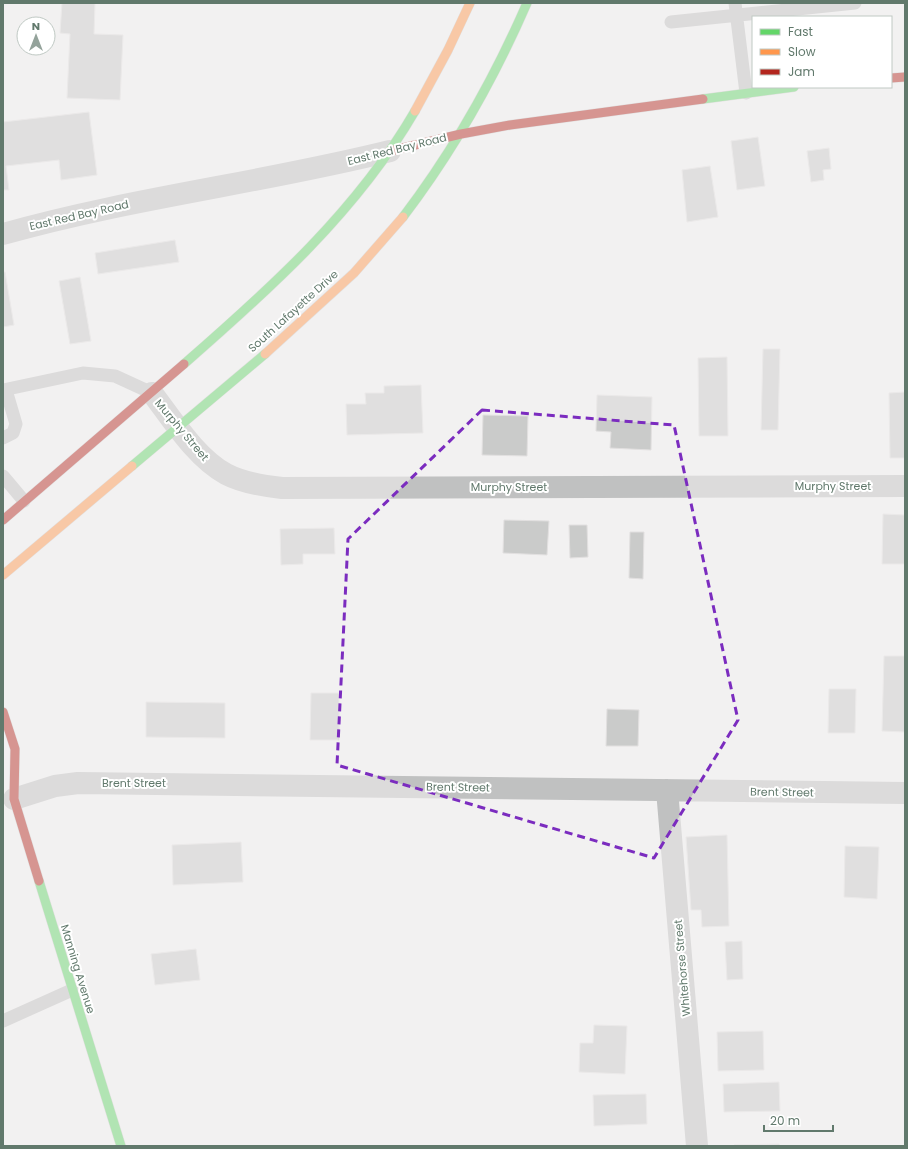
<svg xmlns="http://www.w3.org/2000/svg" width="908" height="1149" font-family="Poppins,sans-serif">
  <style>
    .building { fill: #cacbca; stroke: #e2e0e0 }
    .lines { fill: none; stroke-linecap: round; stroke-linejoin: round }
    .fast-casing { stroke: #cccdcc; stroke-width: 10 }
    .slow-casing { stroke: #cccdcc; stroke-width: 10 }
    .jam-casing { stroke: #cccdcc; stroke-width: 10 }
    .lane { stroke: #c0c1c1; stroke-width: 13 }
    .street { stroke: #c0c1c1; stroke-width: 22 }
    .fast { stroke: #63d668; stroke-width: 9 }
    .slow { stroke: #ff974d; stroke-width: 9 }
    .jam { stroke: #b3261e; stroke-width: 9 }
    .marked { fill: none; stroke: #7b2cbf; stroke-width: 3; stroke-dasharray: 8 5; stroke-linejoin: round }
    .labels { text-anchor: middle; stroke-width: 4; stroke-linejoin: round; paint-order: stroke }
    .street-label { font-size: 11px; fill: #61796c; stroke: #fff }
  </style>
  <rect width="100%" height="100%" fill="#f2f1f1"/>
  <path class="building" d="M62 3H95L94 34 123 35 120 100 67 98 70 34 60 33Z
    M89 112 97 175 61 180 59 160 6 166 9 190H3V122Z
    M758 137 765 186 737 190 731 141Z
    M829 148 831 169 823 170 824 180 811 182 807 151Z
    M710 166 718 217 687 222 682 170Z
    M175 240 179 262 98 274 95 253Z
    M3 272H5L14 325 3 327Z
    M80 277 91 341 70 344 59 281Z
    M763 349H780L778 430H761Z
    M727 357 728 436H699L698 358Z
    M421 385 423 433 347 435 346 404H366L365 393H384V386Z
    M905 392V458H890L889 393Z
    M597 395 652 397 651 450 610 448 611 432 596 431Z
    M483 415 528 416 527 456 482 455Z
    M883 514 905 515V564H882Z
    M504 520 549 521 547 555 503 553Z
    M569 525H587L588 557 570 558Z
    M334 528 335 554H303V564L281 565 280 529Z
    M630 532H644L643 579 629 578Z
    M884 656H905V732L882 731Z
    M829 689H856L855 733H828Z
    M311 693H339V740H310Z
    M146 702 225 703V738L146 737Z
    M607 709 639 710 638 746H606Z
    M727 835 729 926 702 927 701 910H691L686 837Z
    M241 842 243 882 173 885 172 845Z
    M845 846 879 847 877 899 844 897Z
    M742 941 743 979 727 980 725 942Z
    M196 949 200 980 155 985 151 954Z
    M594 1025 627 1026 625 1074 579 1072 580 1043H593Z
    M763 1031 764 1070 718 1071 717 1032Z
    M779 1082 780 1111 724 1112 723 1084Z
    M646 1094 647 1124 594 1126 593 1095Z
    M779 1144 780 1146 734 1145Z"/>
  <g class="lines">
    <defs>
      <path id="fast" d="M703 99 794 87
        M403 217C454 150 494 79 527 3
        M184 364C270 289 357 211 415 111
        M132 466 265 354
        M39 881 121 1146"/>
      <path id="slow" d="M415 111 448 50 470 3
        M265 354 354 273 403 217
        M3 575 132 466"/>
      <path id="jam" d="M891 78 905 77
        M390 151 461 134 510 125 703 99
        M3 520 184 364
        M3 712 15 749 14 799 39 881"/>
    </defs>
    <use href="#fast" class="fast-casing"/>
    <use href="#slow" class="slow-casing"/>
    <use href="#jam" class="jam-casing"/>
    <path class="lane" d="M735 3 746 93
      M671 22 855 3
      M3 390 83 373 115 376 152 393
      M3 438 13 433 16 424 6 390
      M3 476 24 501
      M3 1021 72 990"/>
    <path class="street" d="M3 234C130 198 262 183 390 151
      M152 393C172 419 196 458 226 474 243 483 263 486 282 488L905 486
      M667 790 697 1146
      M14 799 55 786 78 783 905 793"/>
    <use href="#fast" class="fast"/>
    <use href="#slow" class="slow"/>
    <use href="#jam" class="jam"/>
  </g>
  <path d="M0 0H908V1149H0ZM482 410 674 425 738 720 654 858 337 765 348 539Z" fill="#f2f1f1" fill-opacity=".55" fill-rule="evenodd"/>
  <path class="marked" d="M482 410 674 425 738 720 654 858 337 765 348 539Z"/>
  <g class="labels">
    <g class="street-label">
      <text transform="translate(397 149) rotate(-14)" y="4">East Red Bay Road</text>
      <text transform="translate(79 215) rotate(-13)" y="4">East Red Bay Road</text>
      <text transform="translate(293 311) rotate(-42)" y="4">South Lafayette Drive</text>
      <text transform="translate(182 430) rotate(50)" y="4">Murphy Street</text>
      <text x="833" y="490">Murphy Street</text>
      <text x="509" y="491">Murphy Street</text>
      <text x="134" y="787">Brent Street</text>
      <text transform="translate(458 787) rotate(1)" y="4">Brent Street</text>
      <text transform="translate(782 792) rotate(1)" y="4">Brent Street</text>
      <text transform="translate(682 968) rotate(-95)" y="4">Whitehorse Street</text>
      <text transform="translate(78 969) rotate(73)" y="4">Manning Avenue</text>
    </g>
  </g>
  <rect width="908" height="1149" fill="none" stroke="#61796c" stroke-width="8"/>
  <rect x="752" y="16" width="140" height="72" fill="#ffffff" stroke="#c0c9c4"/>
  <rect x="760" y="29" width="20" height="6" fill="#63d668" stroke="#c0c9c4"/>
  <text x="788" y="36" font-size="12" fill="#61796c">Fast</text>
  <rect x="760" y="49" width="20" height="6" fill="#ff974d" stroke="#c0c9c4"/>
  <text x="788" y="56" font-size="12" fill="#61796c">Slow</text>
  <rect x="760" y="69" width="20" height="6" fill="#b3261e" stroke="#c0c9c4"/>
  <text x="788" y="76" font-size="12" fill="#61796c">Jam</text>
  <g transform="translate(36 36)"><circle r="19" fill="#ffffff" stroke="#c0c9c4"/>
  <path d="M0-3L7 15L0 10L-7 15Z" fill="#94a39b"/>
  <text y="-6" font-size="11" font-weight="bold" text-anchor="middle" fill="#61796c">N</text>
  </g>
  <path d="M764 1125v6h69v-6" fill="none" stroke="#61796c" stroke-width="2"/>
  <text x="770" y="1125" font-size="12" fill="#61796c" stroke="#ffffff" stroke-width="3" paint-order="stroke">20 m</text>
</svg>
